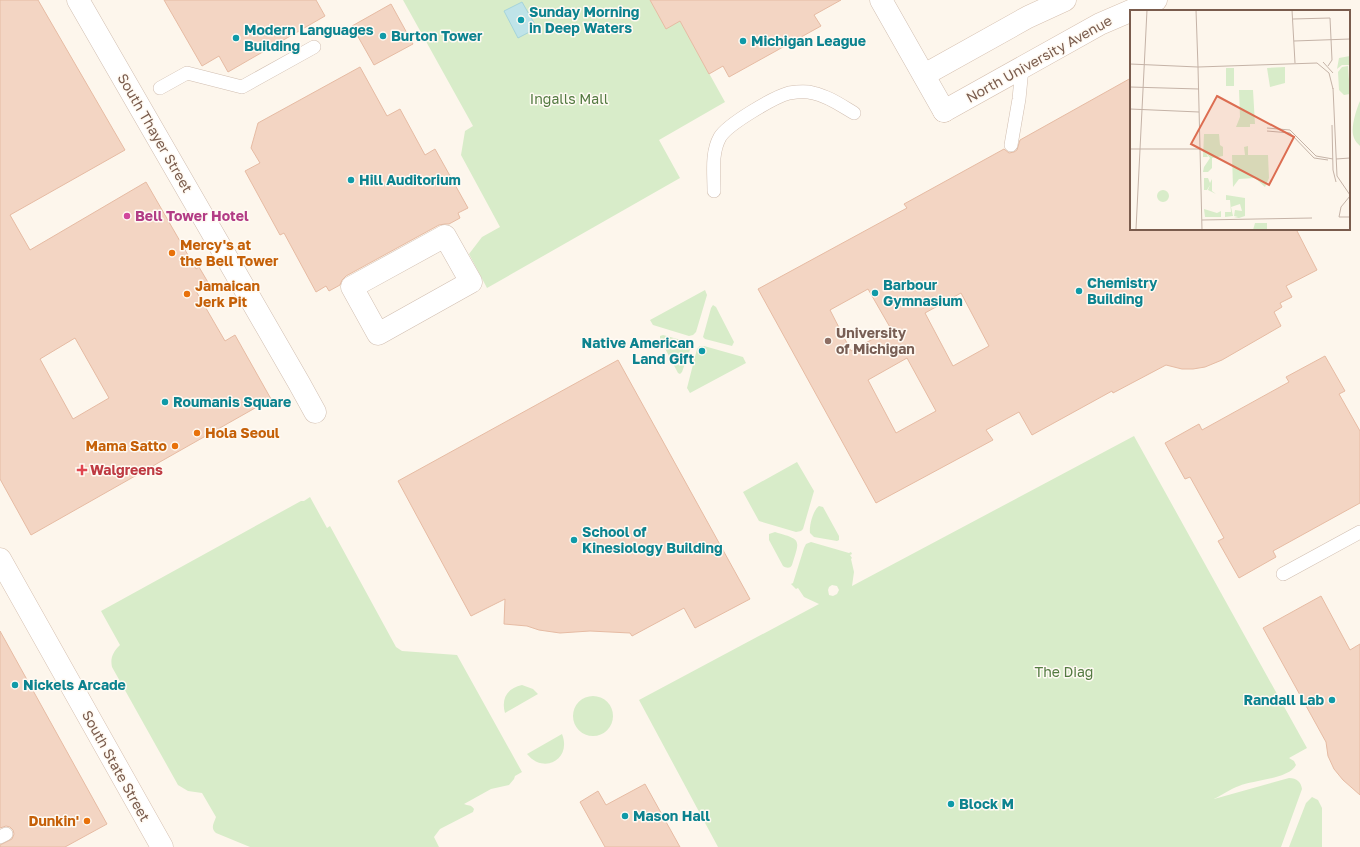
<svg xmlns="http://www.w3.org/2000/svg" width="1360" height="847" font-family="'Golos Text',sans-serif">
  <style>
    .green { fill: #d8ecc9; fill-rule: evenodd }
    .water { fill: #bfe3e8; stroke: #a5d3da }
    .building { fill: #f3d5c3; stroke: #e6bba3; fill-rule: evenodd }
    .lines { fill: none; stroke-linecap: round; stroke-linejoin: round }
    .lane-casing { stroke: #d1beb0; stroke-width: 14 }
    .street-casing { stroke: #d1beb0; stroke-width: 23 }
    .secondary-casing { stroke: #d6c0b0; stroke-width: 23 }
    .lane { stroke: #fff; stroke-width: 13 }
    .street { stroke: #fff; stroke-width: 22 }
    .secondary { stroke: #fff; stroke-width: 22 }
    .culture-dot { fill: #0f9aa8; stroke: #fffaf3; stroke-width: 1.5 }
    .hotel-dot { fill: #d1479c; stroke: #fffaf3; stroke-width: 1.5 }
    .food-dot { fill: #e8710a; stroke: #fffaf3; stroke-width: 1.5 }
    .education-dot { fill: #8d6e63; stroke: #fffaf3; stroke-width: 1.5 }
    .health-dot { fill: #e0444e; stroke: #fffaf3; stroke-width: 1.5 }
    .labels { text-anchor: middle; stroke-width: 3; stroke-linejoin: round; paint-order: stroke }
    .culture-label { font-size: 14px; font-weight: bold; fill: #0d838f; stroke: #fffaf3; text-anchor: start }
    .street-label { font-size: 14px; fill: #7a5c4d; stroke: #fffaf3 }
    .park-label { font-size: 14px; fill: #537a41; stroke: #fffaf3 }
    .hotel-label { font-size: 14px; font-weight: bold; fill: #b23c85; stroke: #fffaf3; text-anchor: start }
    .food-label { font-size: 14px; font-weight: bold; fill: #c56008; stroke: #fffaf3; text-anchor: start }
    .education-label { font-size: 14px; font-weight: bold; fill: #785e54; stroke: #fffaf3; text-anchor: start }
    .health-label { font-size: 14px; font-weight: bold; fill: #be3a42; stroke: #fffaf3; text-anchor: start }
    .inset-road { fill: none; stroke: #c5b3a7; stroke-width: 1 }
    .view { fill: #dc6d51; fill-opacity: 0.15; stroke: #dc6d51; stroke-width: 2 }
    .inset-edge { fill: none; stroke: #7a5c4d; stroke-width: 2 }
  </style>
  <rect width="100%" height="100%" fill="#fdf6ec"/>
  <path class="green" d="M403 0H650L680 21 725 102 659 140 680 178 487 288 469 254 482 237 500 227 461 155 465 131 473 126Z
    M1360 101V146C1358 144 1355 141 1354 138 1350 129 1356 110 1360 101Z
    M705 290 707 295 696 332 693 335 689 336 653 325 650 320Z
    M713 305 716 307 734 342 732 346 705 339 703 337 711 308Z
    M663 335 688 342 691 347 682 372 680 374 678 373 660 339V336Z
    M700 346H704L743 357 746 363 690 393 687 388 697 349Z
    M1134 436 1307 748 1289 758 1294 761 1296 765C1289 779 1253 780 1239 786 1230 789 1222 795 1214 799L1289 778C1297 778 1301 782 1302 789L1281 847H718L639 700 819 604 804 597 798 588 796 589 791 584 793 583 804 548 806 544 811 542 849 553 851 552 852 554 850 555 852 558 851 559 854 572 852 586ZM832 585 837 586 839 590 837 594 833 596 829 595 828 590 829 587Z
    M797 462 814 491 803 529 801 531 796 532 759 521 743 492Z
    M310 497 327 528 330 526 396 647 402 651 457 655 522 772 515 776 514 779 509 785 491 789 464 804C468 806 471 804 474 809L473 812 440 829 434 837 439 847H250L216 833C210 828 214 823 216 817L202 793 188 791 178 785 112 667C110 658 113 652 120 645L101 611 301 501H304Z
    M819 506 823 507 839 536V540L837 541 814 537 810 533C809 526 813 510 819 506Z
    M775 532C802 540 800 539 792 565 790 569 786 568 783 566L769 540V534Z
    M522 685 533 689 538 694 505 713C501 699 507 688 522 685Z
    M573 716a20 20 0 1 1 40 0a20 20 0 1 1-40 0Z
    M562 734C572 759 544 775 527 754Z
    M1312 797 1318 800 1322 808V847H1289L1306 803Z"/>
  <path class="water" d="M522 2 537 28 518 38 504 11Z"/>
  <path class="building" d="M0 0H38L125 150 10 215 30 250 146 182 196 269 199 267 209 284 196 291 225 341 235 335 271 399 31 535 0 479ZM75 338 109 398 73 419 40 359Z
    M164 0H316L325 16 228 72 219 56 202 66Z
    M650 0H841L814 15 821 26 729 77 723 66 709 74 680 21 666 29Z
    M391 4 413 44 374 65 352 26Z
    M360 67 387 116 400 109 425 155 435 149 468 208 458 213 460 218 449 224H445L439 225 346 276 342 280 340 285 329 291 326 286 316 292 284 233 280 235 245 171 260 163 251 148 258 123Z
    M1131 78V229H1296L1317 270 1286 286 1292 297 1280 303 1282 307 1274 312 1281 326 1222 360 1205 367 1193 369H1182L1166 365 1113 393 1112 391 1032 435 1019 412 986 430 993 440 876 503 758 289 907 208 904 204 1004 149 1009 153 1014 152 1017 150 1020 140ZM868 289 891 329 851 351 830 310ZM961 293 989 346 953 366 925 313ZM907 358 936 411 896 433 868 380Z
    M1325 356 1345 391 1339 394 1360 431V503L1273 551 1276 557 1239 578 1218 541 1224 538 1190 477 1185 479 1165 443 1199 424 1202 430 1289 382 1286 377Z
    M618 360 750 599 695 628 684 608 632 636 630 633 590 631 560 633 539 630 527 626 504 624 505 599 471 616 398 481Z
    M1321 596 1350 650 1360 644V795L1343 780 1334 769 1328 756 1326 742 1263 628Z
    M0 631 107 824 65 847H0V845L12 839 14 834 13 830 10 827 6 826 0 828Z
    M645 784 680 847H605L580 802 598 791 606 805Z"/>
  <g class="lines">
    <defs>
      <path id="lane" d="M160 88 187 73 242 87 314 47
        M1011 145 1019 99 1022 68
        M714 191C714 173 711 153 720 137 728 124 774 97 789 93 796 92 806 91 813 93 828 96 842 106 854 113
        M1283 574 1360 532
        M0 837 6 834"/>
      <path id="street" d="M78 0 299 383 315 412
        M881 0 944 111
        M445 236 471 282 378 334 352 287Z"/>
      <path id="secondary" d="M924 75 1028 17 1065 0
        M944 111 1100 24 1156 0
        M0 559 162 847"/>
    </defs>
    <use href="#lane" class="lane-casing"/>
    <use href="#street" class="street-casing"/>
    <use href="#secondary" class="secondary-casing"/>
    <use href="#lane" class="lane"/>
    <use href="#street" class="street"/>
    <use href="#secondary" class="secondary"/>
  </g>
  <g class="culture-dot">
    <circle cx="521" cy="20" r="4"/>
    <circle cx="383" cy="36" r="4"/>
    <circle cx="236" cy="38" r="4"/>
    <circle cx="743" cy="41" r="4"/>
    <circle cx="351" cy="180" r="4"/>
    <circle cx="1079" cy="291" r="4"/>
    <circle cx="875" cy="293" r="4"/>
    <circle cx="702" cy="351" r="4"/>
    <circle cx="165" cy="402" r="4"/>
    <circle cx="574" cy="540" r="4"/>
    <circle cx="15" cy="685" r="4"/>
    <circle cx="1332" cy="700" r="4"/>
    <circle cx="951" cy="804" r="4"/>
    <circle cx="625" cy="816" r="4"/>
  </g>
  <circle class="hotel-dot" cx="127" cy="216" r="4"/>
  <g class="food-dot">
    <circle cx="172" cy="253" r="4"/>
    <circle cx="187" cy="294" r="4"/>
    <circle cx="197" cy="433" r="4"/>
    <circle cx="175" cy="446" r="4"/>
    <circle cx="87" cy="821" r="4"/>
  </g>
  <circle class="education-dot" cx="828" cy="341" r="4"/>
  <path class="health-dot" d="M80 464h4v4h4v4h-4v4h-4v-4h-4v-4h4z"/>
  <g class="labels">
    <g class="culture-label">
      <text x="529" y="17">Sunday Morning<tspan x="529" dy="16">in Deep Waters</tspan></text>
      <text x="244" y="35">Modern Languages<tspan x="244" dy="16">Building</tspan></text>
      <text x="391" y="41">Burton Tower</text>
      <text x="751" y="46">Michigan League</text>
      <text x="359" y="185">Hill Auditorium</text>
      <text x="1087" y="288">Chemistry<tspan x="1087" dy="16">Building</tspan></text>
      <text x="883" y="290">Barbour<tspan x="883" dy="16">Gymnasium</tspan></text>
      <text x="694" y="348" text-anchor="end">Native American<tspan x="694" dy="16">Land Gift</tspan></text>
      <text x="173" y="407">Roumanis Square</text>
      <text x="582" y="537">School of<tspan x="582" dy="16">Kinesiology Building</tspan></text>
      <text x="23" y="690">Nickels Arcade</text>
      <text x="1324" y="705" text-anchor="end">Randall Lab</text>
      <text x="959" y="809">Block M</text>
      <text x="633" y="821">Mason Hall</text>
    </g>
    <g class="street-label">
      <text transform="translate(1039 59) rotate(-29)" y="5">North University Avenue</text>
      <text transform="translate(155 133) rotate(60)" y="5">South Thayer Street</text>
      <text transform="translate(116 766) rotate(61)" y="5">South State Street</text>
    </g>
    <g class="park-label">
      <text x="569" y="104">Ingalls Mall</text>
      <text x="1064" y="677">The Diag</text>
    </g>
    <g class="hotel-label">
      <text x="135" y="221">Bell Tower Hotel</text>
    </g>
    <g class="food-label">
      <text x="180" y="250">Mercy's at<tspan x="180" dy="16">the Bell Tower</tspan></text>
      <text x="195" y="291">Jamaican<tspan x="195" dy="16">Jerk Pit</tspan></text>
      <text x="205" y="438">Hola Seoul</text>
      <text x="167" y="451" text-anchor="end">Mama Satto</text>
      <text x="79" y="826" text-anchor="end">Dunkin'</text>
    </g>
    <g class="education-label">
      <text x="836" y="338">University<tspan x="836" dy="16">of Michigan</tspan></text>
    </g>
    <g class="health-label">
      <text x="90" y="475">Walgreens</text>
    </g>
  </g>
  <g transform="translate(1130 10)">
    <rect width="220" height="220" fill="#fdf6ec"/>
    <path d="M220 46V55H212L207 59 209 48ZM218 56 220 84 214 85 209 80 208 62 212 57ZM155 57V73L140 77 137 58ZM96 58H104V76H96ZM109 80H123L125 114H120V117H106L110 107ZM74 124H89L90 135 93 137V146L82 148V158L78 162H73L74 157 80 148 76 143 78 147H73ZM118 136V145H138L139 168 135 177 125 168 109 169 103 177 102 145H115L114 137ZM74 168H78L80 173 82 169V181L86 184 78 180 80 175 77 180H74ZM27 186a6 6 0 1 1 12 0a6 6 0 1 1-12 0ZM96 185 115 188V206L109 208 104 207H108L104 206 105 200 112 201 110 194 101 197 103 206 95 207V202H101L100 190H96ZM74 199 87 203 91 201V207H75ZM125 213H137V220H123Z" fill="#d8ecc9"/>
    <path class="inset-road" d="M66 0 68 57M162 0 165 53M163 9 200 8 202 50 198 56M164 31 220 29M193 52 203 63M0 54 68 57 187 53 199 63 203 79M68 57 72 220M0 77 69 79M203 78 207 166 220 185M0 99 69 102M202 115 203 160 206 172M137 118 160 120 186 146 203 149M137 121 160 123 184 148 198 150M0 139H70M206 149 220 148M220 186 211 197 209 207H220M72 210 182 208M6 219 17 0"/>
    <path class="view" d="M87 86 164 127 139 175 61 134Z"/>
    <rect width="220" height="220" class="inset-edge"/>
  </g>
</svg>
